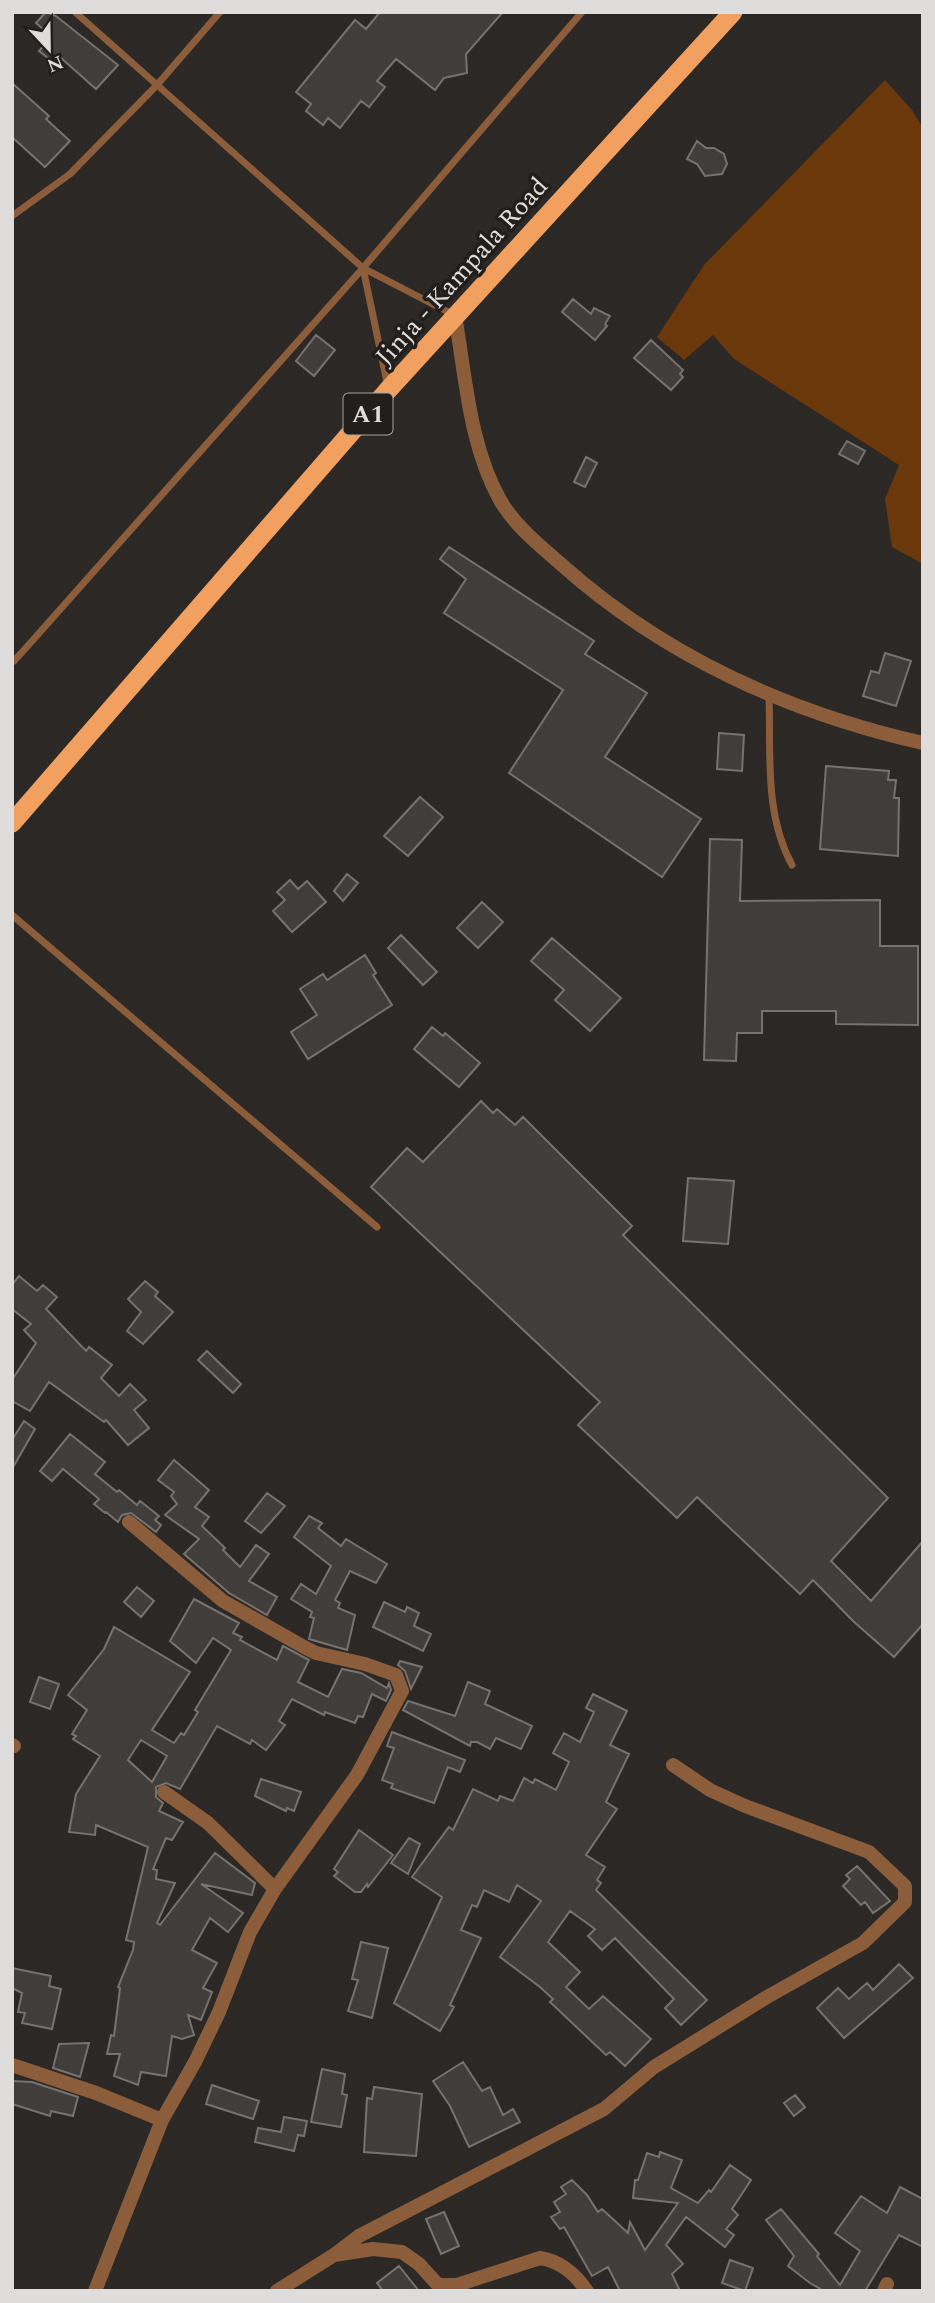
<svg xmlns="http://www.w3.org/2000/svg" width="935" height="2303" font-family="Spectral,serif">
  <style>
    .green { fill: #6a380b }
    .building { fill: #403d3a; stroke: #75726f; stroke-width: 2; fill-rule: evenodd }
    .lines { fill: none; stroke-linecap: round; stroke-linejoin: round }
    .service { stroke: #8b5d3b; stroke-width: 7 }
    .minor { stroke: #8b5d3b; stroke-width: 14 }
    .trunk { stroke: #f2a060; stroke-width: 19 }
    .labels { text-anchor: middle; stroke-width: 7; stroke-linejoin: round; paint-order: stroke }
    .shield { fill: #211e1c; stroke: #a6a4a2; stroke-width: 2 }
    .shield-label { font-size: 24px; font-weight: bold; fill: #dfdddc }
    .street-label { font-size: 26px; fill: #dfdddc; stroke: #211e1c }
  </style>
  <rect width="100%" height="100%" fill="#2b2826"/>
  <path class="green" d="M885 80 912 110 923 128V564L892 547 885 499 899 465 734 359 713 335 684 360 657 337 704 265Z"/>
  <path class="building" d="M46 12 56 16 118 65 96 89 60 57 54 63 39 51 45 44 38 37 44 30 36 23Z
    M380 12H503L466 54 467 73 444 78 435 90 396 59 377 81 385 87 369 107 361 101 340 128 328 118 323 125 306 111 311 104 296 92 355 20 366 29Z
    M12 83 49 116 46 119 70 141 45 167 12 137Z
    M697 141 706 148H714L724 154 727 164 722 174 705 176 697 164 687 159Z
    M573 299 591 314 594 308 610 316 605 324 607 326 595 340 562 312Z
    M316 335 335 350 314 376 296 361Z
    M651 340 683 370 680 374 683 377 671 390 634 358Z
    M847 441 865 451 858 464 839 454Z
    M586 457 597 463 585 487 574 482Z
    M449 547 594 641 585 654 647 693 605 757 701 819 662 877 509 773 563 690 444 613 466 579 440 559Z
    M885 653 911 661 896 706 863 696 871 671 879 673Z
    M719 733 744 735 742 771 717 769Z
    M826 766 889 771 888 780H896L894 798H899L898 856 820 849Z
    M420 797 443 817 408 856 384 836Z
    M710 839 742 840 740 901 880 900V946H918V1025L836 1024V1011H762V1033H737L736 1061 704 1060Z
    M347 874 358 883 343 901 334 891Z
    M290 880 298 889 307 881 326 902 292 932 273 911 285 900 277 892Z
    M482 902 503 922 478 948 457 928Z
    M401 935 437 972 423 985 388 948Z
    M552 938 621 998 590 1031 555 1000 564 990 531 961Z
    M365 955 376 973 373 975 392 1005 308 1059 291 1032 317 1015 300 989 323 974 327 980Z
    M432 1027 443 1036 445 1033 480 1063 459 1087 414 1049Z
    M481 1101 493 1113 497 1109 515 1125 523 1117 632 1226 623 1235 888 1498 831 1561 871 1601 923 1541V1624L894 1657 853 1621 813 1580 800 1594 697 1497 677 1518 578 1425 600 1402 371 1187 407 1148 423 1162Z
    M688 1178 734 1181 728 1244 683 1241Z
    M19 1276 37 1291 43 1285 57 1297 46 1309 86 1351 89 1347 112 1365 101 1378 119 1396 130 1384 146 1400 134 1410 149 1428 128 1445 106 1420 104 1422 49 1382 30 1411 12 1401V1380L36 1343 24 1330 31 1324 12 1309V1285Z
    M145 1281 158 1292 155 1296 173 1312 143 1344 127 1331 141 1312 128 1299Z
    M207 1351 241 1384 233 1393 198 1360Z
    M24 1421 35 1429 12 1469V1440Z
    M70 1434 105 1462 95 1474 117 1492 119 1490 137 1505 140 1501 159 1516 155 1520 161 1525 156 1532 131 1513 122 1515 118 1522 106 1512 105 1513 94 1504 99 1499 63 1469 52 1481 40 1471Z
    M174 1460 209 1490 195 1507 209 1517 202 1526 225 1548 223 1550 240 1567 256 1545 269 1554 249 1581 277 1597 267 1615 229 1593 184 1554 199 1539 165 1515 177 1504 171 1496 174 1492 158 1480Z
    M267 1493 285 1506 261 1533 245 1521Z
    M309 1516 322 1523 318 1528 341 1546 346 1539 387 1564 376 1583 350 1571 335 1600 340 1603 338 1608 355 1615 347 1650 309 1639 314 1618 310 1617 312 1612 291 1599 301 1584 316 1594 331 1566 294 1537Z
    M137 1587 154 1601 141 1617 124 1602Z
    M194 1599 239 1623 233 1633 242 1637 240 1640 277 1660 283 1646 309 1660 298 1682 328 1697 342 1669 361 1673 387 1688 389 1683 391 1690 386 1701 372 1694 363 1717 358 1716 355 1723 325 1712 324 1715 292 1699 279 1721 285 1725 266 1750 252 1740 250 1744 217 1726 180 1789 166 1783 156 1787V1797L163 1803 159 1811 183 1822 172 1840 166 1838 153 1869 157 1870 156 1879 175 1883 157 1923 160 1925 215 1853 255 1883 252 1895 201 1884 243 1913 228 1932 210 1918 192 1950 217 1963 203 1988 212 1992 201 2020 188 2015 194 2035 182 2039 172 2036 166 2076 141 2072 138 2085 114 2076 120 2054H107L111 2035 114 2036 120 1988 118 1987 133 1950 134 1942 126 1940 148 1847 96 1825 95 1835 69 1832 76 1794 100 1756 73 1739 76 1736 72 1734 87 1710 68 1695 104 1649 114 1627 190 1672 152 1730 174 1743 181 1733 184 1735 198 1712 195 1710 231 1650 213 1638 196 1663 170 1641ZM141 1740 167 1756 152 1782 128 1760Z
    M384 1602 405 1612 407 1607 419 1613 414 1626 431 1634 423 1651 373 1627Z
    M400 1661 422 1667 411 1689 405 1671 398 1665Z
    M39 1677 59 1684 50 1709 30 1702Z
    M468 1682 490 1691 485 1704 532 1726 521 1749 496 1738 490 1749 477 1742H471L470 1746 403 1710 408 1701 455 1716Z
    M593 1694 627 1711 610 1745 629 1754 606 1802 617 1809 586 1855 605 1867 597 1880 601 1883 596 1890 707 2000 681 2025 665 2008 674 1999 615 1938 602 1950 588 1936 595 1929 570 1911 548 1942 580 1972 566 1987 589 2009 603 1996 651 2039 625 2066 610 2052 606 2055 550 2002 553 1999 540 1987 500 1957 541 1901 517 1885 509 1902 484 1890 477 1907 472 1905 461 1930 481 1938 450 2005 454 2007 440 2031 394 2003 442 1897 412 1877 449 1827 453 1830 473 1789 498 1801 500 1796 513 1801 524 1778 533 1783 535 1779 556 1790 569 1762 553 1753 564 1733 580 1742 594 1712 586 1708Z
    M392 1732 465 1760 460 1772 448 1767 434 1803 391 1788 393 1784 382 1780 394 1748 387 1746Z
    M261 1779 301 1792 294 1811 287 1808 286 1811 255 1796Z
    M359 1830 393 1855 368 1887 367 1884 361 1892H355L334 1876 338 1872 334 1869Z
    M409 1838 420 1844 408 1874 391 1863Z
    M857 1866 890 1901 873 1913 865 1902 861 1905 843 1886 850 1879 846 1875Z
    M361 1942 388 1948 372 2018 348 2011 358 1980 352 1979Z
    M899 1964 913 1978 844 2038 817 2008 838 1988 849 1999 867 1983 873 1990Z
    M12 1968 51 1976 49 1986 61 1989 52 2029 22 2023 25 2013 18 2012 22 1993 12 1988Z
    M89 2043 80 2077 53 2068 59 2044Z
    M463 2062 482 2091 490 2087 503 2115 513 2109 520 2122 469 2147 450 2106 433 2081Z
    M322 2069 345 2074 342 2094 347 2095 341 2127 311 2122Z
    M12 2081 32 2082 78 2097 73 2116 51 2111 50 2116 12 2104Z
    M212 2085 259 2101 253 2119 206 2104Z
    M374 2087 422 2094 416 2156 364 2152 367 2098 372 2099Z
    M795 2095 805 2107 794 2116 784 2103Z
    M284 2117 307 2121 304 2136 298 2135 294 2151 255 2142 258 2128 281 2132Z
    M660 2152 682 2160 671 2188 698 2203 709 2190 711 2192 730 2165 751 2180 732 2209 738 2215 726 2229 734 2235 725 2247 686 2217 666 2245 683 2264 672 2274 680 2291H620L608 2267 592 2276 564 2227 560 2229 551 2217 560 2212 554 2202 566 2194 561 2187 572 2180 587 2195 598 2212 602 2209 628 2233 630 2222 645 2250 678 2203 633 2198 635 2180H638L647 2153 659 2157Z
    M900 2187 923 2199V2247L899 2235 865 2291H824L810 2283 788 2266 794 2256 766 2220 781 2209 819 2254 817 2256 840 2285 860 2251 835 2233 861 2196 887 2213Z
    M444 2212 459 2246 441 2254 426 2219Z
    M730 2260 753 2268 745 2291 722 2283Z
    M399 2266 419 2291H383L377 2283Z"/>
  <g class="lines">
    <path class="service" d="M75 12 363 268 452 314
      M12 216 70 174 157 85 220 12
      M363 268 388 387
      M12 658 14 661 33 640 363 268 582 12
      M769 696C771 753 764 814 792 865
      M12 915 377 1227"/>
    <path class="minor" d="M455 316C466 378 469 444 500 500 515 526 539 545 562 565 664 656 790 713 923 743
      M12 1745 14 1746
      M164 1792 208 1823 275 1889
      M12 2065 96 2093 162 2120
      M334 2255 359 2236 604 2109 654 2067 767 1997 863 1943 905 1902V1886L869 1852 745 1806 710 1790 673 1765
      M95 2291 162 2120 195 2062 219 2012 250 1932 275 1889 357 1775 402 1691 396 1675 365 1664 316 1653 304 1647 223 1601 129 1522
      M277 2291 334 2255 373 2249 402 2252 419 2264 438 2285H457L540 2258C561 2261 575 2274 587 2291
      M884 2291 887 2284"/>
    <path class="trunk" d="M12 823 388 390 733 12"/>
  </g>
  <g class="labels">
    <rect class="shield" x="343.5" y="393.5" width="49" height="41" rx="5"/>
    <g class="shield-label">
      <text x="368" y="422">A1</text>
    </g>
    <g class="street-label">
      <text transform="translate(461 271) rotate(-48)" y="9">Jinja - Kampala Road</text>
    </g>
  </g>
  <rect width="935" height="2303" fill="none" stroke="#dfdddc" stroke-width="28"/>
  <g transform="translate(49 49) rotate(158)" stroke="#211e1c" stroke-width="5" paint-order="stroke">
  <path d="M0-5L12 26L0 18L-12 26Z" fill="#dfdddc"/>
  <text y="-10" font-size="19" font-weight="bold" text-anchor="middle" fill="#dfdddc">N</text>
  </g>
</svg>
